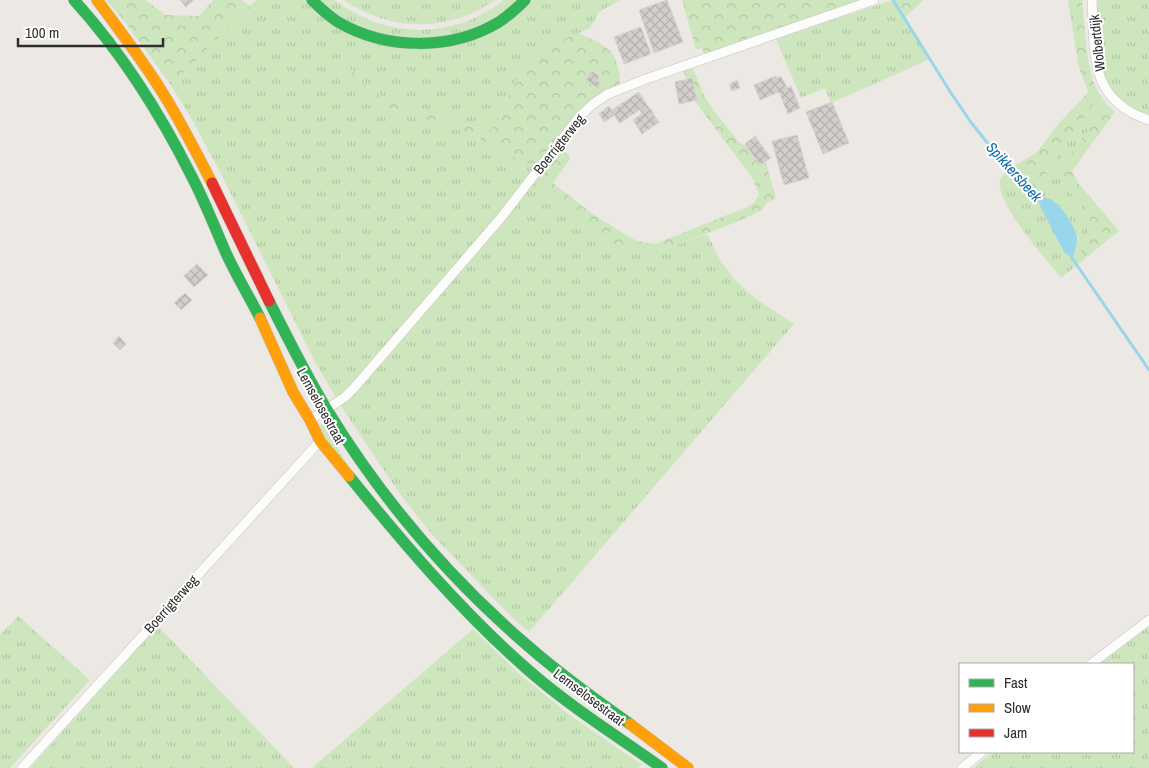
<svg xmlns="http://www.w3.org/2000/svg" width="1149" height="768" font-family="'Archivo Narrow',sans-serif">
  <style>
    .grass { fill: url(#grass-tufts); fill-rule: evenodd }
    .forest { fill: url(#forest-crowns) }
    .water { fill: #99d6ec }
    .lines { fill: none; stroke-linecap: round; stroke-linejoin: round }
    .stream { stroke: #99d6ec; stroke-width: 3 }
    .building { fill: url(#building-cross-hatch); stroke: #d7d4d0 }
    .street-casing { stroke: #c5c4c5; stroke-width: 10 }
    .fast-casing { stroke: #c5c4c5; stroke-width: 12 }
    .slow-casing { stroke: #c5c4c5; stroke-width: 12 }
    .jam-casing { stroke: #c5c4c5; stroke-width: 12 }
    .street { stroke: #fcfcfb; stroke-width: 9 }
    .fast { stroke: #30b455; stroke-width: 11 }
    .slow { stroke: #ff9f0a; stroke-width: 11 }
    .jam { stroke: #e5322d; stroke-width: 11 }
    .labels { text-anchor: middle; stroke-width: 4; stroke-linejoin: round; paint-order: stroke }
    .street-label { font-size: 14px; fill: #2e2e2e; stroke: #fff }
    .water-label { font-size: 15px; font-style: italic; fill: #0d6fa3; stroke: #fff }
  </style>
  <defs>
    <pattern id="grass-tufts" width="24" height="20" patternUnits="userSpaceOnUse" patternTransform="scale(1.25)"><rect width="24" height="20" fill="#cee6be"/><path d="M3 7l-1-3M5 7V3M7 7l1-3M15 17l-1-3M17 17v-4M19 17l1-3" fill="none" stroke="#b1c6a4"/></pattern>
    <pattern id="forest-crowns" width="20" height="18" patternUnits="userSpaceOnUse" patternTransform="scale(1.25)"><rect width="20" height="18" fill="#cee6be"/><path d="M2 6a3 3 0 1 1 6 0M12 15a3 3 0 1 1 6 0" fill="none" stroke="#b1c6a4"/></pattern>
    <pattern id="building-cross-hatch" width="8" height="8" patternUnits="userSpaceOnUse" patternTransform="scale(1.25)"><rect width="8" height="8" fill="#d1cecb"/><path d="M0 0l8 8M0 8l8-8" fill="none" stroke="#b4b1af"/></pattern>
  </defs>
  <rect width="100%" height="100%" fill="#ece8e4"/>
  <path class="grass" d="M256 0H306L319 13 407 48 513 17 532 0H620L599 12 590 28 536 51 511 89 496 126 490 130 474 127 386 100 364 84 350 68 346 66 344 69 363 90 383 106 475 135 490 146 537 168 506 209 354 385 338 397 335 396 314 360 221 174 195 125 171 85Z
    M319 0H334L346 8 363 17 377 23 398 28 418 30 435 29 459 24 473 19 493 8 504 0H519C474 38 416 49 361 27 345 21 331 11 319 0Z
    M343 0H495C486 6 476 12 465 16 421 32 381 24 343 0Z
    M893 0 930 59 831 103 825 88 801 98 776 39Z
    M1095 0H1149V116L1124 105 1108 87 1102 69 1098 36Z
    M1100 95 1106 104 1063 166 1060 178 1063 185 1084 207 1090 220V228L1084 240 1077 265 1061 278C1046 259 997 205 1000 182 1000 177 1005 172 1008 169L1034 194 1044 176ZM1041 197 1078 237 1075 251Z
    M531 184 588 228 611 243 628 250 645 253 665 249 707 234C714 247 719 260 728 271 745 294 771 309 794 324L529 632 516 621 494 599 429 531 397 490 341 406 411 327Z
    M322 424 327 431 361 486 317 427 319 425Z
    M18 616 90 680 10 768H0V635Z
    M1149 623V768H973L993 752H1133V664H1099Z
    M158 626 294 768H30Z
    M473 629 518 673 568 714 642 765 638 768H312Z"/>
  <path class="forest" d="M106 0H145L166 15 199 16 213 0H242L250 6 171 85 124 21Z
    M682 0H868L705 56 702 48 696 50Z
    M893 0H924L904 18Z
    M1068 0H1082C1085 25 1086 75 1100 95L1044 176 1034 195 1008 169 1036 153 1048 138 1059 123 1087 94 1088 91 1079 68Z
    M578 33C608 46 619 50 620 85L609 90 537 168 490 146 475 135 383 106 363 90 344 69 346 66 350 68 364 84 386 100 474 127 490 130 496 125 511 89 536 51Z
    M692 67 705 97 715 112 739 142 764 155 776 198 766 204 761 211 734 223 665 249 645 253 628 250 611 243 588 228 531 184 558 148 569 155 570 159 553 183 591 213 626 235 637 241 655 244 747 207 754 203 759 195 753 179 694 100 683 70Z
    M1106 104 1115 112 1072 171 1079 184 1119 231 1077 265 1084 240 1090 228V220L1084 207 1063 185 1060 178 1063 166Z"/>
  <path class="water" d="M1041 197C1047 197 1054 200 1058 205 1064 210 1078 232 1077 239 1077 246 1075 252 1072 258L1064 252 1041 208 1038 199Z"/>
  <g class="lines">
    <path class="stream" d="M893 0 951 93 970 121 1008 169 1040 200
      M1071 255 1072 258 1149 370"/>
  </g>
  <path class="building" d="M180 0H194L186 7Z
    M667 0 683 42 654 53 639 10Z
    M641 27 651 54 624 64 614 37Z
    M591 71 600 76 597 81 601 83 598 88 586 80Z
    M776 76 777 78 781 76 787 88 791 86 800 108 788 114 779 92 760 100 754 85Z
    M692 78 697 100 679 104 675 82Z
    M737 80 740 88 732 91 729 84Z
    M639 92 647 105 620 123 616 118 609 106 612 110Z
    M832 102 849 143 823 154 806 112Z
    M647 105 650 108 642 114 640 110Z
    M609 106 616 118 615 115 604 122 599 114Z
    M650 108 654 115 637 126 633 120Z
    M654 115 659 122 642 134 637 126Z
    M797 135 809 178 784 185 772 141Z
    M755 136 771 158 760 165 745 144Z
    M197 264 208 275 194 287 184 276Z
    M185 293 192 300 181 310 174 303Z
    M119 336 126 344 120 350 113 343Z"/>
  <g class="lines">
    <defs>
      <path id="street" d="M1092 0C1095 53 1088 100 1149 120
        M310 420 345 397 354 388 500 219 580 116 593 104 608 94 646 79 874 0
        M1091 664 1149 620
        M22 768 320 441
        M962 768 982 752"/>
      <path id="fast" d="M74 0C122 53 160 113 192 177 205 202 215 228 226 253 236 275 249 296 260 318
        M312 0C320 8 329 16 338 22 386 50 451 51 499 22 508 16 517 8 525 0
        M269 301C287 337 305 373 326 408 380 497 449 578 528 646 560 674 595 699 630 724
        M349 476C404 544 461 611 527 669 569 706 617 736 662 768"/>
      <path id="slow" d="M97 0C120 31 144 62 164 95 182 124 197 154 212 183
        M260 318 293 392 310 420 320 441 349 476
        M630 724 688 768"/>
      <path id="jam" d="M212 183 269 301"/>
    </defs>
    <use href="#street" class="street-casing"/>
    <use href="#fast" class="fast-casing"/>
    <use href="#slow" class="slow-casing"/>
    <use href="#jam" class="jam-casing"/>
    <use href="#street" class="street"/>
    <use href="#fast" class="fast"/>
    <use href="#slow" class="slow"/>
    <use href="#jam" class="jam"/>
  </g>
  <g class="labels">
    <g class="street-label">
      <text transform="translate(1097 43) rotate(-96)" y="5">Wolbertdijk</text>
      <text transform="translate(559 144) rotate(-51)" y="5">Boerrigterweg</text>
      <text transform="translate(321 406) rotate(61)" y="5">Lemselosestraat</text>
      <text transform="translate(171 604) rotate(-48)" y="5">Boerrigterweg</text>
      <text transform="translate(589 697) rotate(37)" y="5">Lemselosestraat</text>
    </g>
    <g class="water-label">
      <text transform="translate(1014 172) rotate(48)" y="5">Spikkersbeek</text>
    </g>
  </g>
  <rect x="959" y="663" width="175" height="90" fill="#ffffff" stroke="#ababab"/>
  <rect x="969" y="679" width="25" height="8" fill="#30b455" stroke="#ababab"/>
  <text x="1004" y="688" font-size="15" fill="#2e2e2e">Fast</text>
  <rect x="969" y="704" width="25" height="8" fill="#ff9f0a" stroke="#ababab"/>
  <text x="1004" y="713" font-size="15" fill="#2e2e2e">Slow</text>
  <rect x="969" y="729" width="25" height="8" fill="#e5322d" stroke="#ababab"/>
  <text x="1004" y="738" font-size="15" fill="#2e2e2e">Jam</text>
  <path d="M18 38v8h145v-8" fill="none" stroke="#2e2e2e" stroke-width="2.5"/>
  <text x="25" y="38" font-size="15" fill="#2e2e2e" stroke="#ffffff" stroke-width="4" paint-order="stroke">100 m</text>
</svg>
